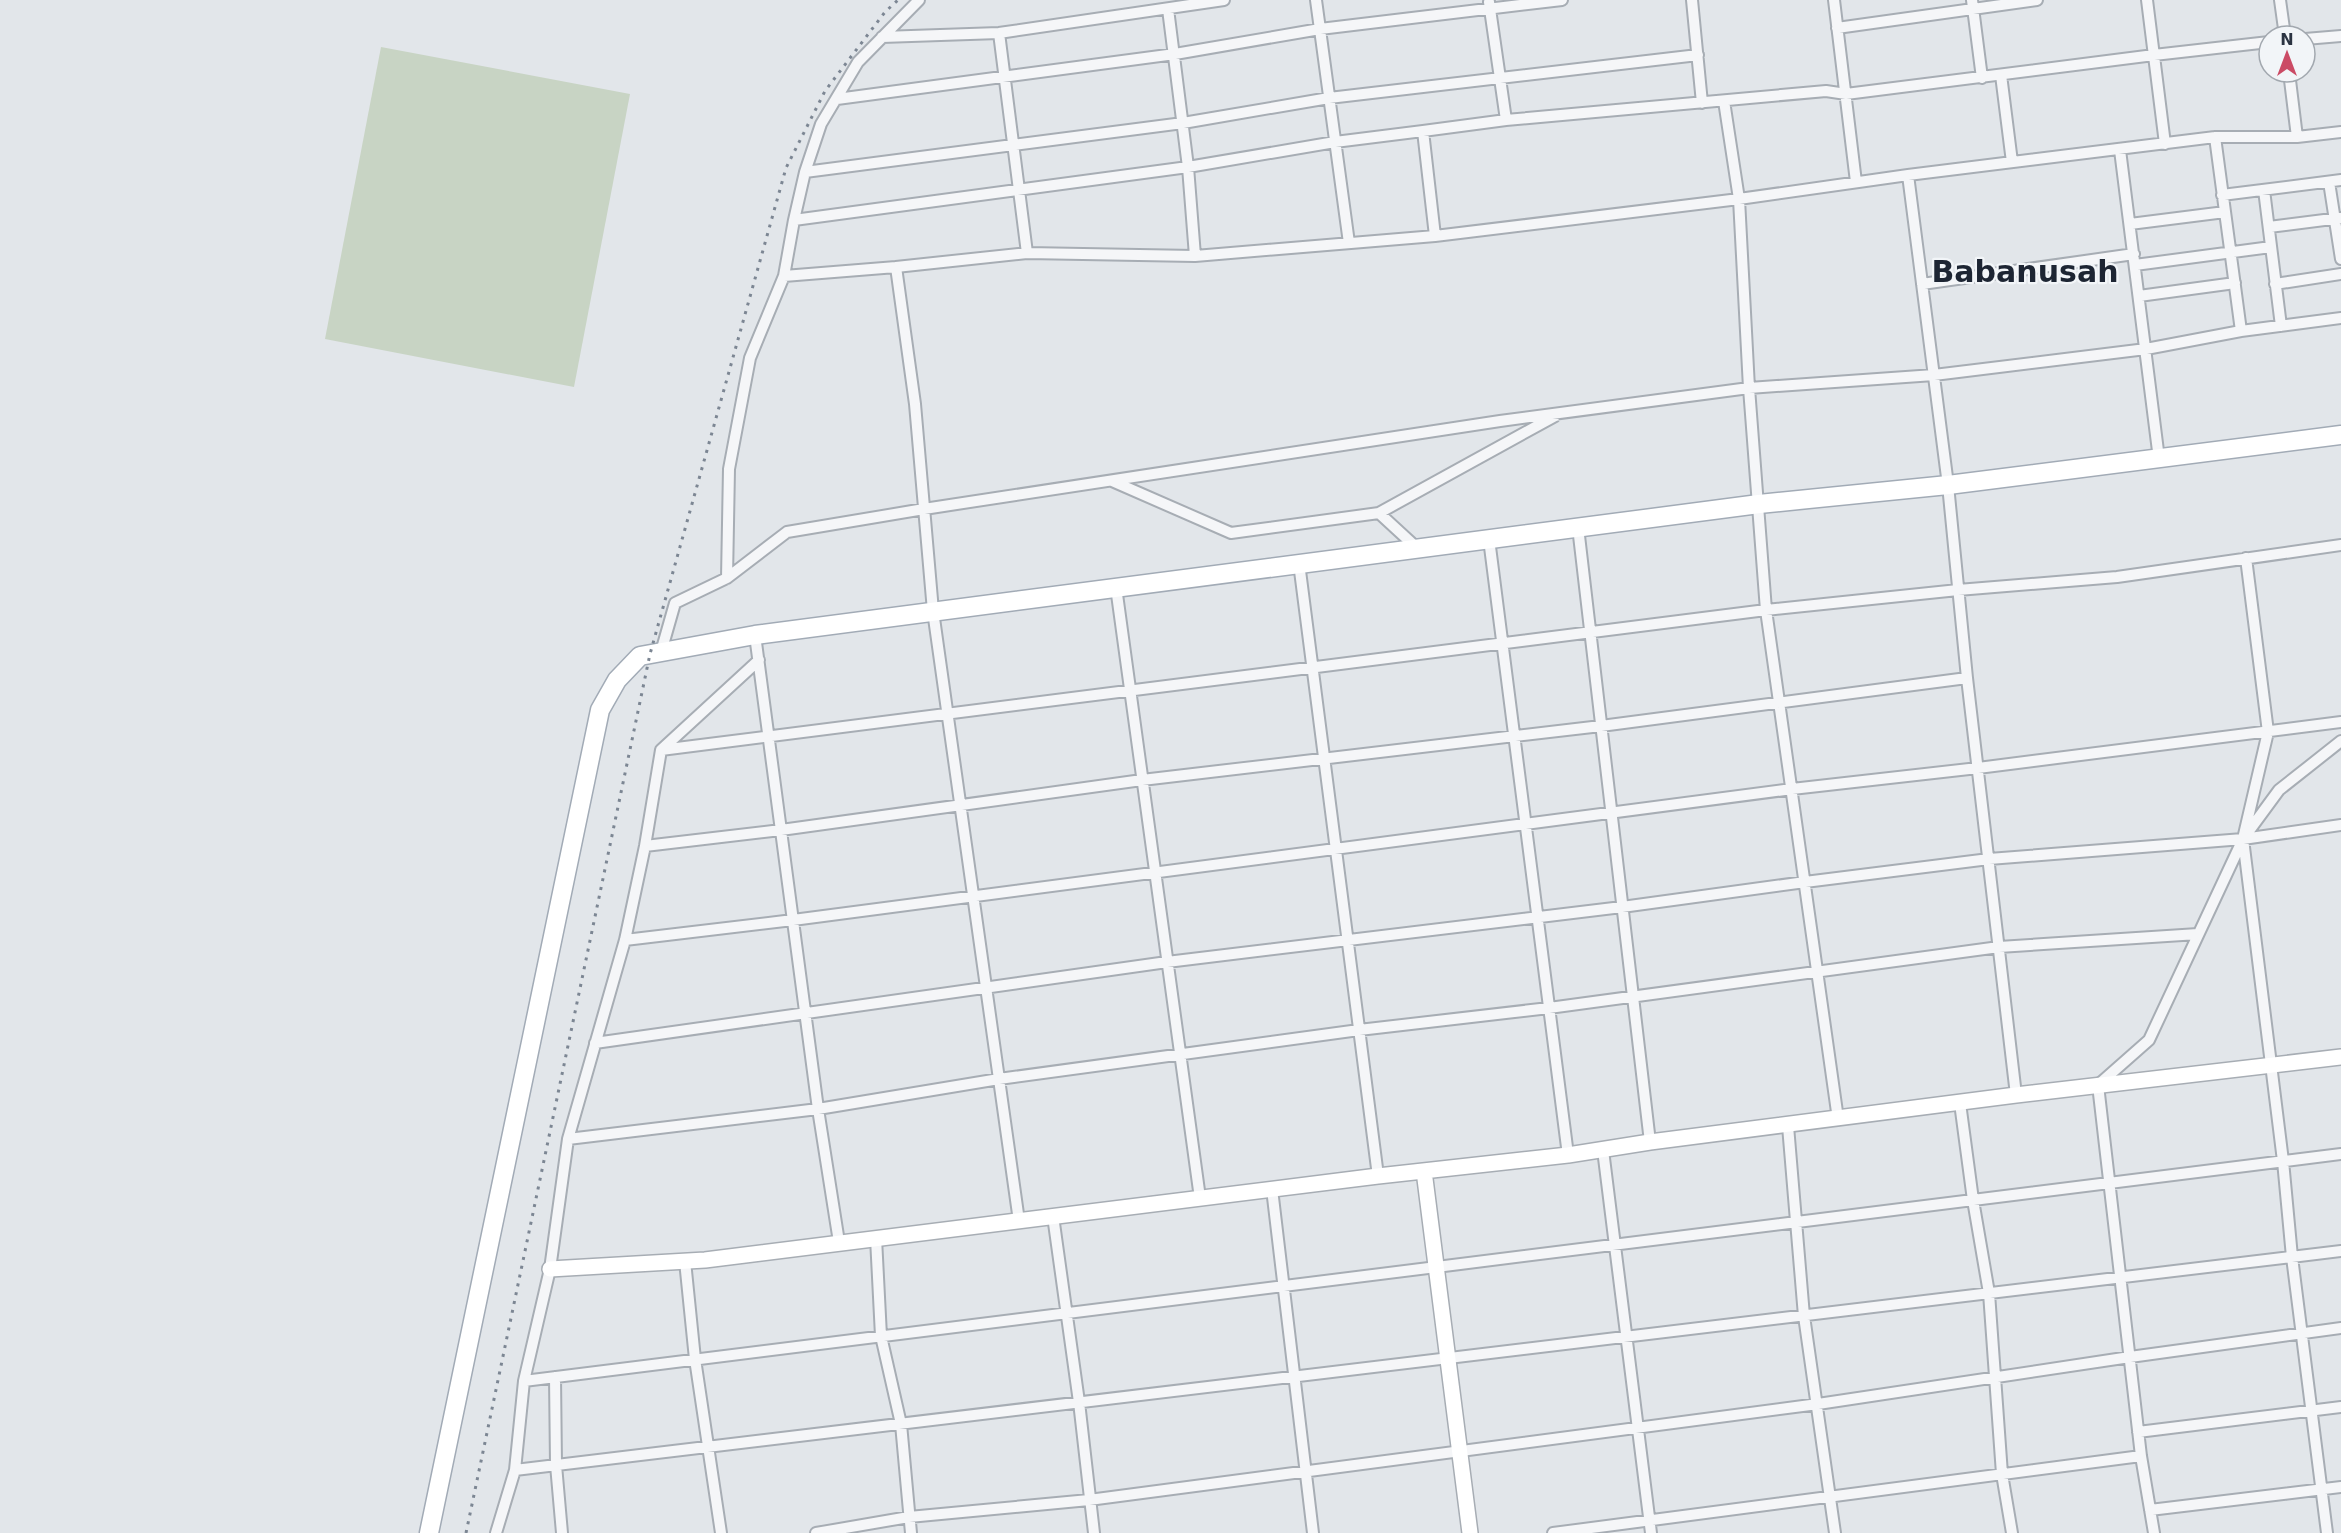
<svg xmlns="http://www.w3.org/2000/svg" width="2341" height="1533" font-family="'DejaVu Sans',sans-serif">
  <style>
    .pitch { fill: #c8d4c4 }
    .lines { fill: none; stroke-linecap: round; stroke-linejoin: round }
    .street-casing { stroke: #a7adb4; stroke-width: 14 }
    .secondary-casing { stroke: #a7adb4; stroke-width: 18 }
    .primary-casing { stroke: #a2abb6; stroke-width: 21 }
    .street { stroke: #f5f6f8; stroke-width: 10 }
    .secondary { stroke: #fff; stroke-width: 15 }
    .primary { stroke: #fff; stroke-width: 18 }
    .rail { stroke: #7c8693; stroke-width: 3; stroke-dasharray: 3 6; stroke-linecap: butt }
    .labels { text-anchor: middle; stroke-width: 4.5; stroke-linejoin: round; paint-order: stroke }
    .town-label { font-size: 30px; font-weight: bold; fill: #1d2533; stroke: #f2f5f8 }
  </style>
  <rect width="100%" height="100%" fill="#e2e6ea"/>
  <path class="pitch" d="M381 47 630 94 574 387 325 339Z"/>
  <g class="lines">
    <defs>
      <path id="street" d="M1316 0 1349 243
        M1692 0 1702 103
        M1834 0 1856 182
        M1972 0 1982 78
        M2147 0 2165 144
        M2280 0 2285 36
        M1489 2 1506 120
        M1168 9 1188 167 1195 256
        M1837 28 2037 0
        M999 33 1027 253
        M882 37 999 33 1224 0
        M2305 39 2341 36
        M2289 72 2297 137
        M2001 75 2012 162
        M837 99 1175 54 1320 29 1562 0
        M1724 101 1739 199 1749 388 1766 610 1838 1119
        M1423 131 1435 236
        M2215 137 2241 331
        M2120 150 2159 459
        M805 172 1183 123 1329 98 1698 55
        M1908 175 1948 485 1967 678 2016 1095
        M2329 182 2341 259
        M2264 190 2281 326
        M2222 195 2341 180
        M794 220 1188 167 1335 142 1423 131 1506 120 1826 91 1846 94 2154 55 2269 42
        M2130 224 2225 212
        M2269 227 2340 218
        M2135 265 2271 247
        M896 267 915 404 933 611 1019 1221
        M784 276 896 267 1027 253 1195 256 1435 236 1739 199 1908 175 2215 137H2297L2341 132
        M1922 284 2134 254
        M2275 284 2341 274
        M2139 296 2235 283
        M1112 481 1231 533 1379 513 1555 416
        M1379 513 1417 548
        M1578 527 1650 1142
        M1489 539 1568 1155
        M2246 558 2268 732 2243 839 2283 1161 2292 1257 2327 1533
        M1299 563 1378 1176
        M727 578 729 469 750 358 784 276 794 220 805 172 821 124 858 62 919 0
        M1116 587 1200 1198
        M755 635 818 1109 839 1242
        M661 652 675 603 727 578 787 532 924 509 1500 421 1749 388 1934 375 2146 349 2241 331 2341 318
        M661 750 1766 610 1958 590 2117 577 2341 545
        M645 846 781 830 1142 780 1601 726 1967 678
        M625 940 793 920 1792 789 1978 768 2341 722
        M595 1043 1167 962 1622 907 1805 882 1989 859 2243 839 2341 825
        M1960 1103 1973 1200 1989 1293 2002 1474 2012 1533
        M1788 1126 1804 1316 1835 1533
        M568 1139 818 1109 999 1079 1359 1030 1549 1008 1999 947 2198 934
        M1603 1150 1651 1533
        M1272 1189 1313 1533
        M1053 1216 1079 1402 1094 1533
        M876 1238 881 1336 901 1424 911 1533
        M685 1261 695 1359 721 1533
        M555 1377 556 1465 562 1533
        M524 1381 2341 1154
        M2138 1432 2341 1407
        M515 1470 2341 1251
        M2150 1510 2341 1487
        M496 1533 515 1470 524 1381 550 1269 568 1139 625 940 645 846 661 750 759 660
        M816 1533 909 1517 1089 1500 1818 1404 2130 1357 2341 1328
        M1553 1533 2141 1456
        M2154 1533 2141 1456 2098 1085 2149 1040 2243 839 2279 790 2341 741"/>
      <path id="secondary" d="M1424 1171 1470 1533
        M550 1269 705 1260 1378 1176 1568 1155 1650 1142 2016 1095 2341 1057"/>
      <path id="primary" d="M429 1533 600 710 617 680 640 656 755 635 1759 504 1948 485 2341 435"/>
    </defs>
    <use href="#street" class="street-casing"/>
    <use href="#secondary" class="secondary-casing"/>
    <use href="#primary" class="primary-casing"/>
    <use href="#street" class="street"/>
    <use href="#secondary" class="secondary"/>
    <use href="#primary" class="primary"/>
    <path class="rail" d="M466 1533 650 654 786 168 825 91 885 12 898 0"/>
  </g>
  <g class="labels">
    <g class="town-label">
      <text x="2025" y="282">Babanusah</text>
    </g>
  </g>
  <g transform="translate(2287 54)"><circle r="28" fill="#f2f5f8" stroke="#a2a8af" stroke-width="1.5"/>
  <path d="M0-4.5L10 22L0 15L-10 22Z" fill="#cb4b65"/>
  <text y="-9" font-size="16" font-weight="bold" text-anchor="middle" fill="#2b3442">N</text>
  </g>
</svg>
